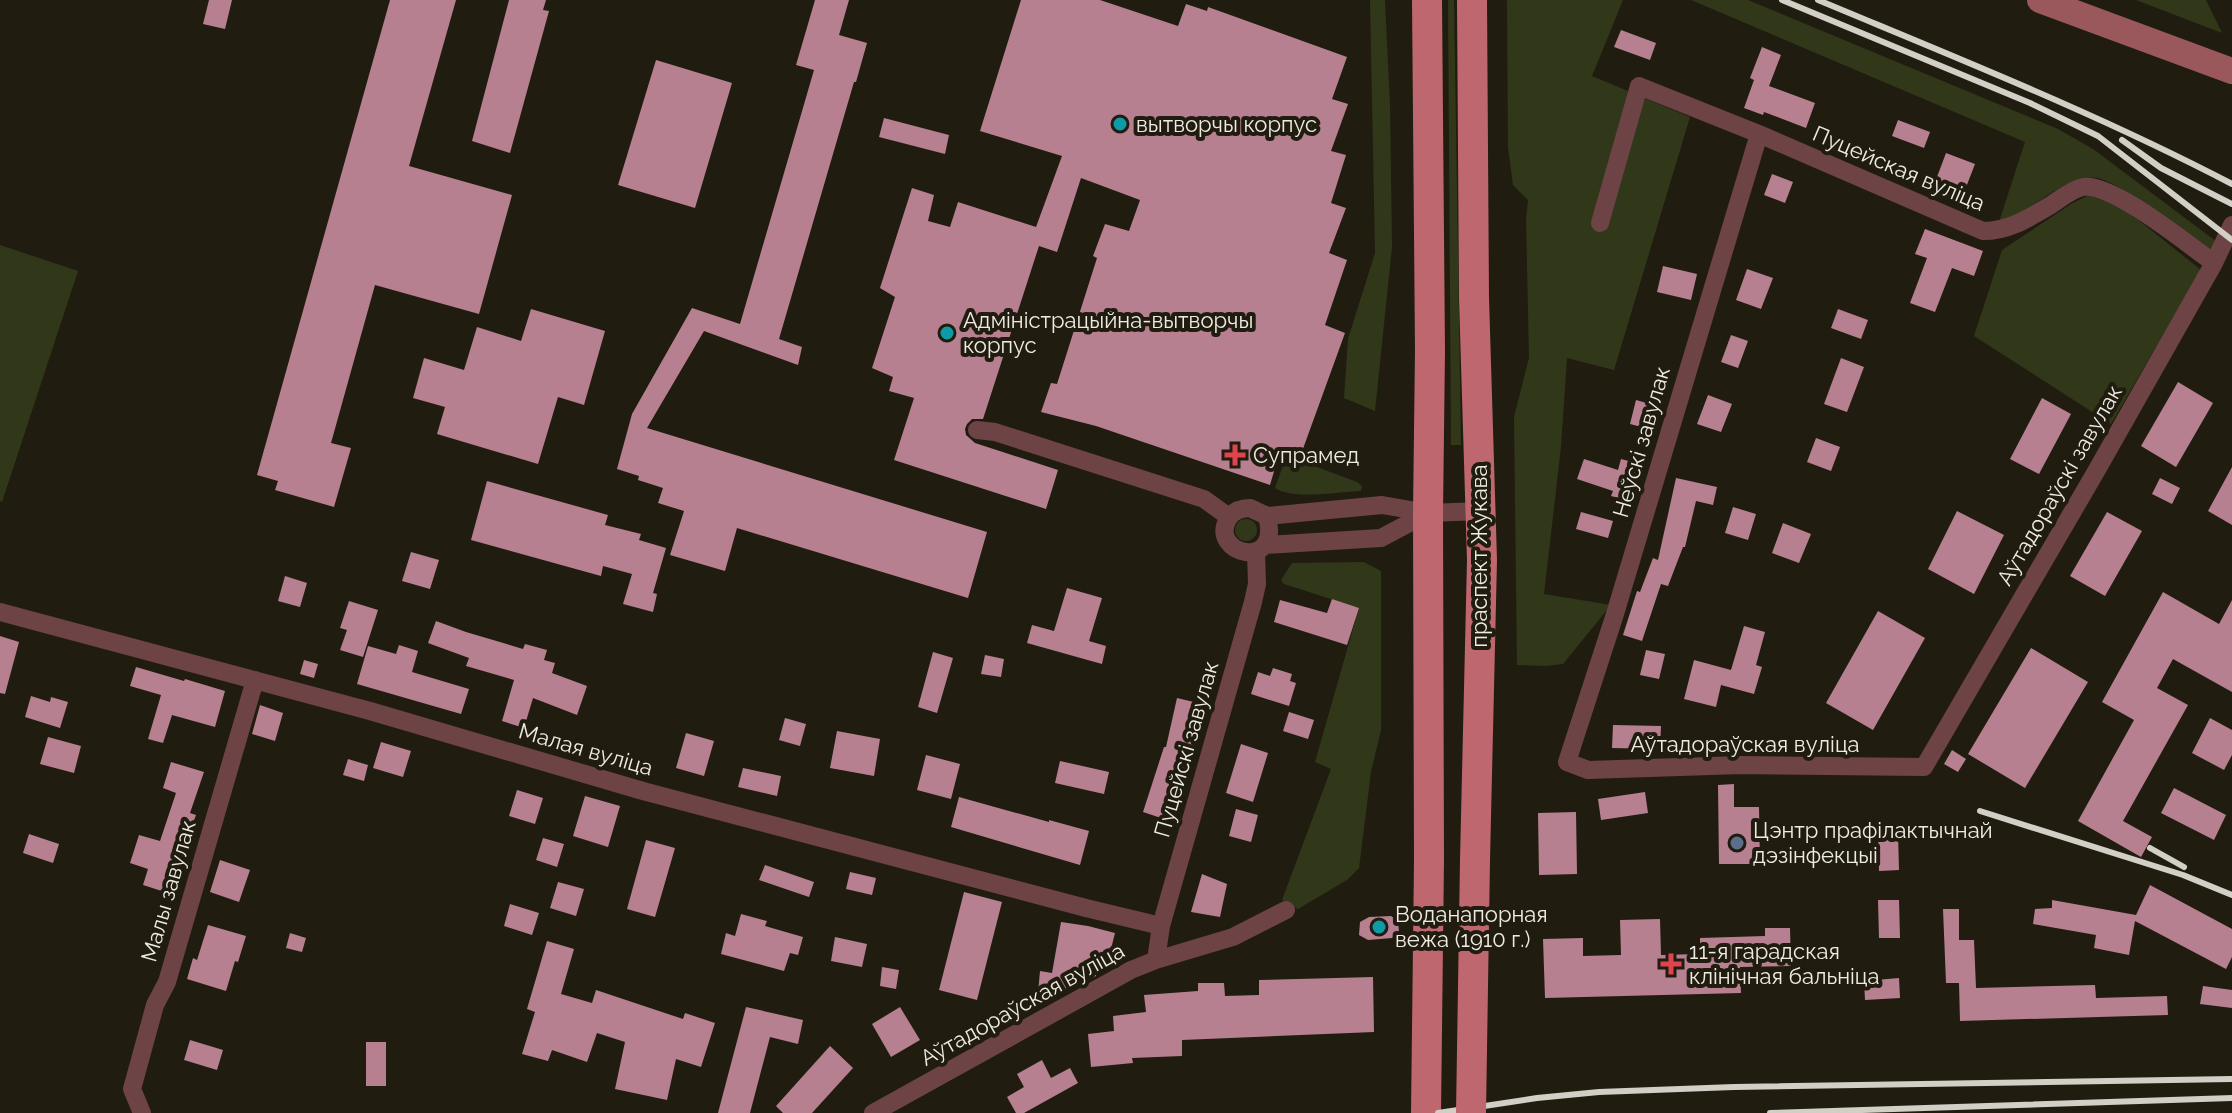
<svg xmlns="http://www.w3.org/2000/svg" width="2232" height="1113" font-family="Raleway,sans-serif">
  <style>
    .green { fill: #313819 }
    .building { fill: #b78090 }
    .lines { fill: none; stroke-linecap: round; stroke-linejoin: round }
    .street { stroke: #6e4346; stroke-width: 18 }
    .secondary { stroke: #9b585c; stroke-width: 26 }
    .primary { stroke: #bf676e; stroke-width: 30 }
    .rail { stroke: #d2cfc7; stroke-width: 6 }
    .primary-bridge { stroke: #bf676e; stroke-width: 30 }
    .culture-dot { fill: #0f9aa8; stroke: #211c10; stroke-width: 3 }
    .health-dot { fill: #e0444e; stroke: #211c10; stroke-width: 3 }
    .service-dot { fill: #5c6f8a; stroke: #211c10; stroke-width: 3 }
    .labels { text-anchor: middle; stroke-width: 8; stroke-linejoin: round; paint-order: stroke }
    .poi-label { font-size: 22px; fill: #eeebe3; stroke: #211c10; text-anchor: start }
    .street-label { font-size: 22px; fill: #eeebe3; stroke: #211c10 }
  </style>
  <rect width="100%" height="100%" fill="#211c10"/>
  <path class="green" d="M1370 0H1385L1390 105 1392 247 1375 411 1344 398 1348 339 1375 253Z
    M1448 0H1454L1461 445H1451Z
    M1507 0H1623L1592 76 1690 117 1614 370 1567 358 1561 447 1544 594 1611 605 1563 664 1546 666 1517 665 1514 417 1529 358 1526 219 1528 200 1513 185 1508 147Z
    M1691 0H1748L2058 129 2093 149 2217 242 2211 253C2186 235 2123 183 2097 178 2087 176 2076 180 2067 184 2043 196 2023 215 1998 225L2025 142Z
    M2136 0H2206L2222 33Z
    M2089 195 2121 206 2201 270 2111 424 1974 336 2002 250 2071 204Z
    M0 245 78 271 2 502 0 501Z
    M1285 460 1299 465 1301 461 1357 482 1362 486 1361 491C1338 492 1294 500 1275 488Z
    M1235 530a11 11 0 1 1 22 0a11 11 0 1 1-22 0Z
    M1364 562 1381 571V730L1371 772 1359 868 1347 880 1298 909 1282 900 1331 769 1315 762 1359 608 1284 584 1281 580 1292 563Z"/>
  <path class="building" d="M209 0H232L225 29 203 24Z
    M390 0H456L409 166 512 195 479 314 375 285 331 443 351 448 334 507 275 490 278 481 257 475Z
    M509 0H546L543 10 549 11 510 153 472 141Z
    M815 0H849L839 35 867 43 856 82H854L779 339 802 347 798 365 704 331 647 428 987 532 968 598 737 528 725 571 670 555 684 511 658 503 663 488 638 480 639 476 617 469 632 414 692 308 740 324 814 70 796 65Z
    M1021 0H1100L1178 26 1186 4 1207 11 1208 7 1347 57 1332 99 1348 104 1331 151 1346 155 1331 203 1346 208 1329 253 1347 260 1325 325 1345 333 1300 457 1280 451 1270 485 1096 426 1041 412 1051 383 1057 384 1097 258 1093 256 1105 224 1129 231 1140 200 1081 178 1057 252 1039 246 983 419H972L967 424 965 429 966 435 975 443 1058 470 1046 509 894 460 914 398 889 391 893 377 872 368 895 297 880 288 912 188 934 195 928 221 950 227 958 202 1036 227 1062 156 980 131Z
    M1621 30 1656 43 1650 60 1614 47Z
    M1762 47 1781 55 1769 86 1815 103 1806 128 1764 112 1763 115 1744 108 1754 80 1750 78Z
    M656 60 732 83 695 208 618 185Z
    M884 118 949 135 945 154 879 137Z
    M1898 120 1930 132 1924 148 1892 136Z
    M1946 153 1975 164 1963 195 1934 185Z
    M1772 174 1793 182 1785 203 1764 195Z
    M1925 229 1983 251 1974 276 1952 268 1935 312 1910 303 1927 258 1915 254Z
    M1663 266 1697 274 1691 300 1657 292Z
    M1747 269 1773 278 1761 309 1736 300Z
    M531 309 605 331 584 405 558 397 538 464 437 434 445 407 413 398 424 358 464 370 477 327 521 341Z
    M1838 309 1868 320 1861 339 1831 328Z
    M1731 335 1748 341 1738 368 1721 362Z
    M1841 358 1864 367 1847 412 1824 404Z
    M2178 382 2213 403 2176 467 2141 446Z
    M1708 395 1732 404 1721 432 1697 424Z
    M2042 398 2071 414 2039 474 2010 459Z
    M1636 400 1654 405 1649 429 1630 424Z
    M1816 438 1840 447 1831 471 1807 462Z
    M1584 459 1618 470 1621 459 1640 464 1631 501 1611 496 1613 491 1577 479Z
    M2232 467V525L2208 511Z
    M1676 478 1717 487 1713 505 1696 501 1685 547H1683L1668 586 1661 584 1642 641 1623 635 1637 591 1640 592 1653 558 1658 560Z
    M2160 478 2180 488 2172 504 2152 494Z
    M487 481 608 515 605 525 641 534 639 540 666 548 653 593 657 594 653 612 623 604 632 574 603 566 601 576 471 540Z
    M1733 507 1756 514 1748 540 1725 533Z
    M1957 511 2004 535 1974 594 1928 569Z
    M1581 512 1613 521 1608 538 1576 529Z
    M2107 512 2142 531 2105 596 2070 576Z
    M1783 523 1811 534 1799 563 1772 553Z
    M411 552 439 560 430 589 402 581Z
    M285 576 307 583 300 607 278 601Z
    M1067 588 1102 598 1089 641 1106 646 1102 664 1027 643 1032 625 1054 631Z
    M2163 592 2219 624 2232 600V692L2173 659 2157 688 2188 705 2123 821 2152 837 2141 857 2078 821 2134 720 2102 702Z
    M1332 599 1359 608 1347 645 1274 622 1280 600 1327 613Z
    M349 601 378 610 363 657 340 650 347 630 340 628Z
    M1878 611 1925 638 1873 730 1826 703Z
    M436 621 466 632 523 649 525 644 547 650 544 660 555 663 552 673 587 686 577 715 533 698 524 728 502 721 514 680 466 666 469 658 428 643Z
    M1744 626 1765 632 1756 665 1762 667 1754 694 1721 685 1716 707 1684 699 1694 660 1731 670Z
    M0 636 19 642 5 694 0 693Z
    M399 645 418 651 412 672 469 689 461 714 357 684 368 646 396 654Z
    M2031 648 2088 682 2025 788 1968 754Z
    M1646 650 1665 654 1659 679 1640 675Z
    M933 652 953 658 937 713 918 707Z
    M985 655 1004 659 1001 677 981 674Z
    M304 660 318 664 314 678 300 674Z
    M136 667 184 681 185 679 225 691 215 727 172 715 163 743 148 739 161 695 130 686Z
    M1273 668 1292 674 1290 681 1296 683 1289 706 1251 694 1258 672 1270 676Z
    M31 696 50 702 51 697 68 702 60 728 25 717Z
    M1177 698 1202 704 1192 756 1170 821 1143 812 1164 747H1166Z
    M260 705 283 713 275 741 252 734Z
    M1289 712 1314 720 1308 739 1283 731Z
    M785 718 806 724 800 746 779 740Z
    M2210 718 2232 730V755L2224 770 2192 753Z
    M1613 725 1661 726 1660 749 1612 748Z
    M837 731 880 739 874 776 830 768Z
    M686 733 714 741 704 776 676 768Z
    M48 737 81 746 74 773 40 764Z
    M381 742 411 751 403 777 373 768Z
    M1241 744 1268 753 1253 802 1226 793Z
    M1952 750 1966 759 1958 772 1944 764Z
    M926 755 960 764 951 799 917 790Z
    M348 759 368 765 364 781 343 775Z
    M1060 761 1109 772 1104 794 1055 783Z
    M171 762 204 772 190 813 196 815 186 843 184 842 168 893 143 885 148 869 130 863 139 835 160 841 176 793 163 788Z
    M743 768 781 776 777 796 738 787Z
    M1734 784V807H1759L1760 864H1719L1718 785Z
    M2174 788 2226 815 2214 840 2161 813Z
    M517 790 543 798 535 824 509 816Z
    M1645 792 1648 813 1601 820 1598 799Z
    M585 796 620 806 608 847 573 836Z
    M959 797 1049 822V820L1089 831 1080 865 951 827Z
    M1236 809 1258 815 1251 842 1229 836Z
    M1576 812 1577 874 1539 875 1538 813Z
    M1898 832 1899 870 1879 871 1878 833Z
    M29 834 59 844 53 863 23 853Z
    M543 838 564 844 557 867 536 860Z
    M646 840 675 848 655 917 627 909Z
    M220 860 250 870 239 902 210 892Z
    M765 865 814 882 809 897 759 880Z
    M850 872 876 878 872 895 846 889Z
    M1202 874 1227 884 1220 917 1191 912Z
    M558 882 584 889 576 916 550 908Z
    M2150 885 2232 929V957L2226 969 2135 921 2129 955 2094 948 2096 935 2033 924 2035 909 2052 908V900L2136 915Z
    M964 892 1002 902 977 1000 939 990Z
    M1878 900H1899L1900 938H1879Z
    M510 904 539 913 532 935 504 926Z
    M1943 909H1959V940H1974L1976 988 2095 985 2096 998 2167 996 2168 1015 1960 1021 1959 983H1946Z
    M741 914 767 921 765 926 803 937 798 955 790 953 784 971 721 954 726 933 735 936Z
    M1391 916 1398 921 1399 932 1392 938 1368 940 1359 935 1360 922 1369 917Z
    M1660 919 1661 955 1700 954V938L1765 936V928H1790L1791 966 1740 967 1741 993 1545 998 1543 939 1583 938V956L1621 955 1620 920Z
    M1061 922 1088 926 1115 933 1106 969 1097 967 1096 976 1082 983 1049 994 1038 993 1040 971 1052 973Z
    M208 925 246 936 238 962 235 961 226 991 187 979 193 958 197 960Z
    M290 933 306 938 302 952 286 948Z
    M835 937 867 944 862 967 831 961Z
    M547 941 574 949 561 994 592 1003 596 990 683 1019 685 1013 715 1023 701 1067 676 1059 667 1100 615 1089 625 1042 597 1033 587 1062 552 1050 548 1061 522 1054 535 1012 527 1009Z
    M882 967 899 970 896 989 880 986Z
    M1373 977 1374 1032 1182 1040V1056L1132 1058 1133 1063 1091 1067 1088 1034 1114 1031 1113 1016 1146 1012 1144 995 1198 991V983H1224L1225 996 1259 995V980Z
    M1899 978 1900 998 1865 1000 1864 981Z
    M2203 986 2232 990V1008L2200 1004Z
    M746 1007 803 1020 798 1044 770 1037 750 1113H718Z
    M900 1007 920 1040 891 1057 872 1024Z
    M190 1040 223 1050 217 1070 184 1060Z
    M366 1042H386V1086H366Z
    M830 1046 853 1068 812 1113H783L776 1106Z
    M1042 1060 1051 1078 1070 1068 1078 1083 1024 1113H1016L1007 1097 1024 1087 1017 1074Z"/>
  <g class="lines">
    <path class="street" d="M1759 134 1615 614 1567 762 1588 770 1741 765 1924 767 2098 468 2214 263 2232 225
      M1600 223 1639 86 1759 134 1983 231C2009 231 2029 218 2051 205 2060 199 2072 189 2083 187 2112 182 2188 245 2214 263
      M977 430 995 432 1204 499 1229 517
      M1250 508 1267 516C1282 573 1208 554 1228 519 1233 511 1241 508 1250 508Z
      M1267 516 1382 505 1428 513 1481 511
      M1265 545 1381 538 1428 513
      M0 612 370 711 643 791 1086 908 1161 926
      M1156 960 1161 926 1253 602 1257 584 1256 551
      M142 1113 132 1089 155 1005 167 982 255 680
      M873 1113 1131 970 1156 960 1233 937 1286 910"/>
    <path class="secondary" d="M2040 0 2232 71"/>
    <path class="primary" d="M1472 0 1474 298 1482 560 1475 860
      M1426 1113 1429 860 1428 513 1430 351 1427 0"/>
    <path class="rail" d="M1782 0 2030 103 2098 136 2232 240
      M1818 0C1957 58 2098 114 2232 184
      M2122 140 2161 168 2232 204
      M1980 811 2183 875 2232 895
      M2150 848 2184 867
      M1438 1113 1537 1098 1599 1092 1734 1087 2232 1079
      M1770 1113 2232 1098"/>
    <path class="primary-bridge" d="M1471 1113 1475 860"/>
  </g>
  <g class="culture-dot">
    <circle cx="1120" cy="124" r="8"/>
    <circle cx="947" cy="333" r="8"/>
    <circle cx="1379" cy="927" r="8"/>
  </g>
  <g class="health-dot">
    <path d="M1231 443h8v8h8v8h-8v8h-8v-8h-8v-8h8z"/>
    <path d="M1667 952h8v8h8v8h-8v8h-8v-8h-8v-8h8z"/>
  </g>
  <circle class="service-dot" cx="1737" cy="843" r="8"/>
  <g class="labels">
    <g class="poi-label">
      <text x="1136" y="132">вытворчы корпус</text>
      <text x="963" y="328">Адміністрацыйна-вытворчы<tspan x="963" dy="25">корпус</tspan></text>
      <text x="1253" y="463">Супрамед</text>
      <text x="1753" y="838">Цэнтр прафілактычнай<tspan x="1753" dy="25">дэзінфекцыі</tspan></text>
      <text x="1395" y="922">Воданапорная<tspan x="1395" dy="25">вежа (1910 г.)</tspan></text>
      <text x="1689" y="959">11-я гарадская<tspan x="1689" dy="25">клінічная бальніца</tspan></text>
    </g>
    <g class="street-label">
      <text transform="translate(1899 168) rotate(23)" y="8">Пуцейская вуліца</text>
      <text transform="translate(1641 442) rotate(-74)" y="8">Неўскі завулак</text>
      <text transform="translate(2059 485) rotate(-60)" y="8">Аўтадораўскі завулак</text>
      <text transform="translate(1479 556) rotate(-90)" y="8">праспект Жукава</text>
      <text x="1745" y="752">Аўтадораўская вуліца</text>
      <text transform="translate(586 749) rotate(16)" y="8">Малая вуліца</text>
      <text transform="translate(1186 749) rotate(-74)" y="8">Пуцейскі завулак</text>
      <text transform="translate(168 891) rotate(-74)" y="8">Малы завулак</text>
      <text transform="translate(1022 1004) rotate(-29)" y="8">Аўтадораўская вуліца</text>
    </g>
  </g>
</svg>
